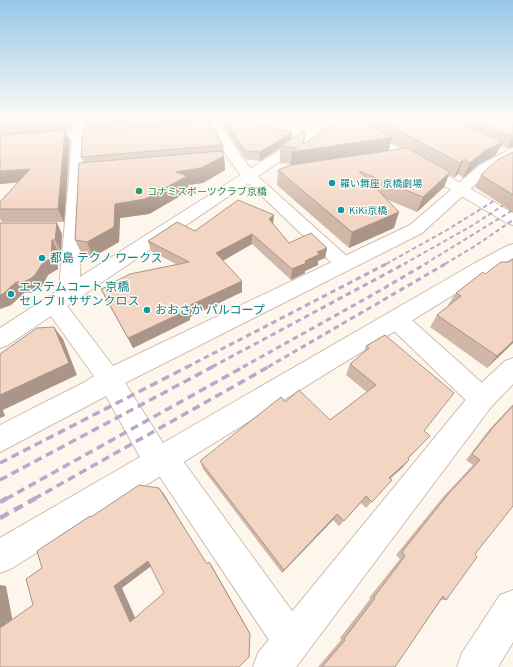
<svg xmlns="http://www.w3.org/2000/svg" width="513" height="667" font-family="Overpass,'Noto Sans JP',sans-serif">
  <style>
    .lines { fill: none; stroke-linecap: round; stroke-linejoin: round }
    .minor-casing { stroke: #d1beb0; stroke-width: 2 }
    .tertiary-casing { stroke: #d1beb0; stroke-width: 2 }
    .minor { fill: #fff; fill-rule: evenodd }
    .tertiary { fill: #fff; fill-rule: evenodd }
    .rail-far3 { stroke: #b9a8c9; stroke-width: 2; stroke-dasharray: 4.5 3; stroke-linecap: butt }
    .rail-far2 { stroke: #b9a8c9; stroke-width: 3; stroke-dasharray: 5.5 4; stroke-linecap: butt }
    .rail-far1 { stroke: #b9a8c9; stroke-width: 3.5; stroke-dasharray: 8 5; stroke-linecap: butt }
    .rail { stroke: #b9a8c9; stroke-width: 4.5; stroke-dasharray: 10 6; stroke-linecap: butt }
    .wall { fill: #d1b7a8; fill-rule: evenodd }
    .shaded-wall { fill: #aa9588 }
    .building { fill: #f3d5c3; stroke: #aa9588; fill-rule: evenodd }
    .culture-dot { fill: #0f9aa8; stroke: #fffaf3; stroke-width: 1.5 }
    .leisure-dot { fill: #2e9e5b; stroke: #fffaf3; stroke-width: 1.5 }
    .labels { text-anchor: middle; stroke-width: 3; stroke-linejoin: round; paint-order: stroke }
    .far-culture-label { font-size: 10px; fill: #0d838f; stroke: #fffaf3; text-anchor: start }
    .far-leisure-label { font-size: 10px; fill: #27864d; stroke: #fffaf3; text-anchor: start }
    .culture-label { font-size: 12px; fill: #0d838f; stroke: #fffaf3; text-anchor: start }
  </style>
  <rect width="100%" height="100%" fill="#fdf6ec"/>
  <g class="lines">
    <defs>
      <path id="minor" d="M74 119H85L80 277 329 119H342L67 306 113 366 410 225 480 165 513 148V159L490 171 422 233 125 383 163 443 475 263 507 246 513 244V258L12 568 0 573V538L140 457 106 396 0 452V425L85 382 94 376 51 316 8 345 0 348V328L59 290Z
        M470 119H488L486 121 449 132 445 131 443 128 445 125Z
        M513 358V384L491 407 296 667H253L258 653 473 391 505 361Z
        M513 590V642L498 667H457L462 653 500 595Z"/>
      <path id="tertiary" d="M207 119H217L218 120 272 119 271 121 267 122 222 127 241 156 254 173 351 260 353 264 351 268 344 270 337 268 244 179 228 158 211 128 181 131 177 129 175 127 177 125 181 123 207 121Z
        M333 119H347L513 213V225L507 223 335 121Z
        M112 128 116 129 118 132 116 135 0 145V137Z
        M396 311 404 313 491 391 495 399 491 407 482 410 473 407 388 325 385 319 388 313Z
        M158 447 180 457 305 629 311 642 305 655 292 661 279 655 160 477 148 471 144 461 148 451Z"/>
    </defs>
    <use href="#minor" class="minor-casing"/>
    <use href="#tertiary" class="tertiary-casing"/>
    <use href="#minor" class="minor"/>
    <use href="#tertiary" class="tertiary"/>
    <path class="rail-far3" d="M386 264 447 230 513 189
      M404 264 473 225 513 199
      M425 264 513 210
      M445 264 475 246 513 220"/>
    <path class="rail-far2" d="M187 367 388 263
      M212 367 406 263
      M243 367 374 294 427 263
      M268 367 447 263"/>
    <path class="rail-far1" d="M0 463 189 366
      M0 480 214 366
      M6 499 245 366
      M34 499 270 366"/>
    <path class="rail" d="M0 502 7 498
      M0 518 36 498"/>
  </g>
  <path class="wall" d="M0 119H72L71 130H66L70 141 64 222H2L0 219V202L18 182 0 184Z
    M83 119H206V120L86 129Z
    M339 119H445L466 126 469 119H513V147L507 148 501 146 495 156 479 164 463 178 458 174 454 178 449 175 444 187 417 212 386 199 394 228 349 248 277 185 278 170 291 165V164L280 163V148L260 161 245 159 225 128 224 120 304 143ZM391 142 403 149 388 151Z
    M223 145 224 153 222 154 224 156 225 170 203 183 188 185 189 191 149 214 120 218 119 242 93 257 82 255 75 240 84 163 81 157Z
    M513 152V212L475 187 481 175Z
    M0 223H57L62 234 61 252 58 251V269L48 275 42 286 38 290 31 293H24L11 305 0 309Z
    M273 225 289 243 327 248 325 258 318 261V265L305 271V273L291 280 252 244 223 261 242 292 190 317V320L133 348 106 299 101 289 176 264 151 251 148 241 195 231Z
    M509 262 513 343 487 368 430 327 437 315 449 305H448L456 293 485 274Z
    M385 335 424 431 430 436 408 459 409 460 402 468 390 478 392 480 366 508 361 503 339 526 333 520 282 573 203 469 200 461 285 402 330 420 367 392 346 375 350 364 364 352 366 346Z
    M513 404V506L475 554 446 600H441L395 667H318L341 640 340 638 370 599 369 598 400 559 396 555 443 497 473 465 466 460 488 431Z"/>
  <path class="shaded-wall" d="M67 119H72L71 130Z
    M65 130 70 141 64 222 58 209Z
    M305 131 304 147 392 137 388 154 290 169 292 152 303 144Z
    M292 133V141L280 146V148L260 161V152Z
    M513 137V147L507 148Z
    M503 142 495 156 479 164 463 178 470 163 486 150Z
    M224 156 225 170 203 183 188 185 189 191 149 214 120 218 119 242 93 257 87 242 115 204 176 172Z
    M464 159 458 174 454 178 460 163Z
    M30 169 36 181 0 184V171Z
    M450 172 444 187 417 212 423 197Z
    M399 212 394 228 349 248 352 232Z
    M274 215 273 225 269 219Z
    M57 223 62 234 61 252 55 240Z
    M252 234V244L217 264 216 253Z
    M52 240 58 251V269L48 275 42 286 38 290 31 293 23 282Z
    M327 248 325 258 318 261V265L305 271V273L291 280 292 269 317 252Z
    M242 281V292L190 317V320L133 348 128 338 186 307Z
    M16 282 24 293 11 305 0 309V295Z
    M54 327 63 339 77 375 3 410 5 416 0 418V395Z
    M513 341V343L487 368 497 356Z
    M409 460 402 468 383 485 389 478Z
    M159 488 164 494 209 568 207 564Z
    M337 514 333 520 282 573 284 570Z
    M148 561 154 564 122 588 137 622H130L114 586Z
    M209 562 212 566 250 633 249 657Z
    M0 585 6 586 14 628 0 629Z"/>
  <path class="building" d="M0 119H67L0 124Z
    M239 119H243L292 133 260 152 245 151 224 120Z
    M339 119H358L392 137 292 152 297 148 280 146 305 131 303 144Z
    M376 119H445L449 120H452L503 142 486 150 470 163 464 159 460 163Z
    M470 119H513V137Z
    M209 122 223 145 81 157 83 131Z
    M65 130 58 209H0V202L30 169 0 171V135Z
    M407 148 450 172 423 197 359 171 399 212 352 232 278 170 291 165Z
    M221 151 224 156 201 168 176 172 187 176 145 199 115 204 114 227 87 242 75 240 79 163Z
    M513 152V195L481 175 497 160Z
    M238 200 274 215 269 219 289 243 311 233 327 248 317 252 320 254 305 261 306 263 292 269 252 234 216 253 242 281 186 307 188 310 128 338 101 289 111 285 114 282 130 274 189 262 148 241 177 222 195 231Z
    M0 223H57L55 240H52L51 258 42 264 35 275 30 279 23 282H16L3 294 0 295Z
    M513 259V341L497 356 437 315 461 296 456 293 483 272 485 274 501 262H509Z
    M54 327 69 363 0 395V354L37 328Z
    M385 335 454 393 424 431 430 436 408 458 409 460 389 478 392 480 372 502 366 496 344 521 337 514 284 570 200 461 281 397 285 402 299 390 330 420 376 385 350 364 369 348 366 346Z
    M513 406V506L475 554 477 557 446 600 443 596 395 667H322L345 640 344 639 375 598 374 597 405 556 402 552 449 493 480 460 472 454 495 425Z
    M139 485 159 488 207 564 209 562 250 634 249 657 239 667H0V628L33 605 26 579 42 568 37 551 90 516 91 517ZM148 561 164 593 130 622 114 586Z"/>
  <linearGradient id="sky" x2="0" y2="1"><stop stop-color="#97c7e8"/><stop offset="0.56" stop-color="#fefbf6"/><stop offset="1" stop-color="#fefbf6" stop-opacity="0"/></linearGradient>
  <rect width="513" height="212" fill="url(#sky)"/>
  <g class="culture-dot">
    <circle cx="332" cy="183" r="4"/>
    <circle cx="341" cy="210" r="4"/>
    <circle cx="42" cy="258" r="4"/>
    <circle cx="11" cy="294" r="4"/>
    <circle cx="147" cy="310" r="4"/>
  </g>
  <circle class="leisure-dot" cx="139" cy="191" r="4"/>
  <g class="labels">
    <g class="far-culture-label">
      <text x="340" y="187">羅い舞座 京橋劇場</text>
      <text x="349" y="214">KiKi京橋</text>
    </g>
    <g class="far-leisure-label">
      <text x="147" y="195">コナミスポーツクラブ京橋</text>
    </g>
    <g class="culture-label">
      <text x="50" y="262">都島 テクノ ワークス</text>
      <text x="19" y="291">エステムコート 京橋<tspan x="19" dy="14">セレブ II サザンクロス</tspan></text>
      <text x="155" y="314">おおさか パルコープ</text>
    </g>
  </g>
</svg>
